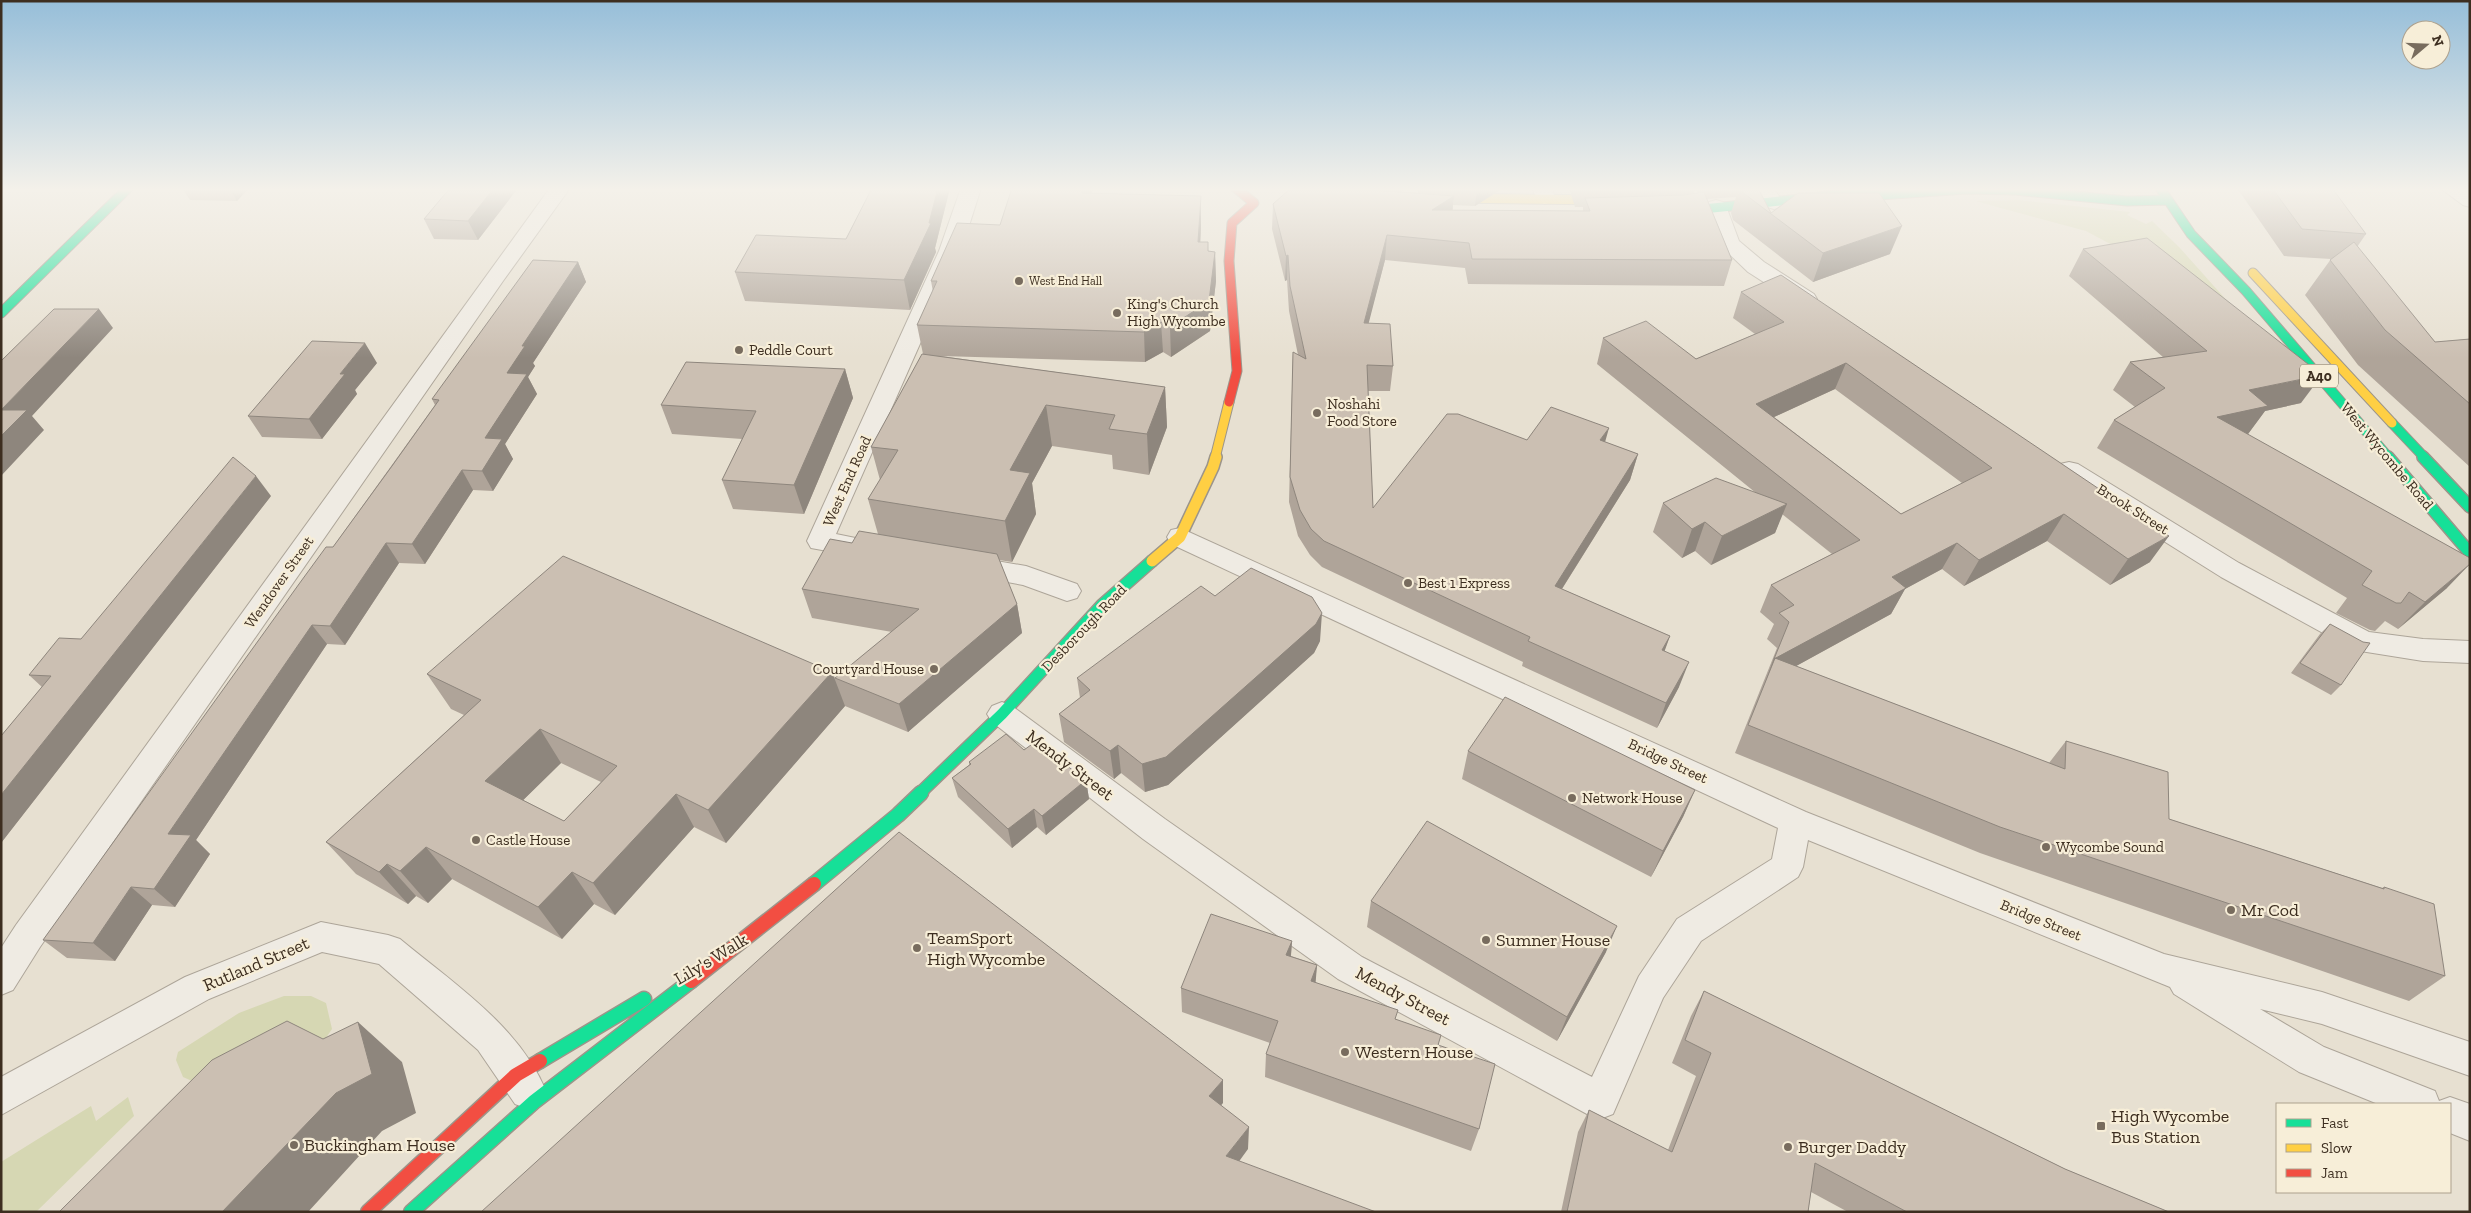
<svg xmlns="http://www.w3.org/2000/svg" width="2471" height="1213" font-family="'Zilla Slab',serif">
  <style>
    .green { fill: #d6d7b3 }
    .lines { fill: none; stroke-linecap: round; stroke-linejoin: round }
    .street-casing { stroke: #ada599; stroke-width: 2 }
    .fast-far2-casing { stroke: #9c958a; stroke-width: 11 }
    .fast-far1-casing { stroke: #9c958a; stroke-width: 14 }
    .fast-casing { stroke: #9c958a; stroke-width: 17 }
    .slow-far1-casing { stroke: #9c958a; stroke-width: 11 }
    .slow-casing { stroke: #9c958a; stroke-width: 14 }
    .jam-far1-casing { stroke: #9c958a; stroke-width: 11 }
    .jam-casing { stroke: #9c958a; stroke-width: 17 }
    .street { fill: #efebe3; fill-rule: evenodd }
    .fast-far2 { stroke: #16e098; stroke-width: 9 }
    .fast-far1 { stroke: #16e098; stroke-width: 11 }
    .fast { stroke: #16e098; stroke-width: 14 }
    .slow-far1 { stroke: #ffcf43; stroke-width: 9 }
    .slow { stroke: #ffcf43; stroke-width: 11 }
    .jam-far1 { stroke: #f24e42; stroke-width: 9 }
    .jam { stroke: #f24e42; stroke-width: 14 }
    .wall { fill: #afa499; fill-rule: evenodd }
    .shaded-wall { fill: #8e867d }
    .building { fill: #cbbfb2; stroke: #8e867d; fill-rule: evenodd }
    .poi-dot { fill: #786c5e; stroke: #f7eed8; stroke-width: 2 }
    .labels { text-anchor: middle; stroke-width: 4.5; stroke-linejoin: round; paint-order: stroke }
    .far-poi-label { font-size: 12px; fill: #3d2e20; stroke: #f7eed8; text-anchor: start }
    .shield { fill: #f7eed8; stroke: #756857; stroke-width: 1 }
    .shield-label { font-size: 14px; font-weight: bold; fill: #3d2e20 }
    .poi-label { font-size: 15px; fill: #3d2e20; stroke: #f7eed8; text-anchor: start }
    .street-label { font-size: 15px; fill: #3d2e20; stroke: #f7eed8 }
    .near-street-label { font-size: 18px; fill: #3d2e20; stroke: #f7eed8 }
    .near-poi-label { font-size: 18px; fill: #3d2e20; stroke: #f7eed8; text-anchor: start }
  </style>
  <rect width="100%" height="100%" fill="#e7e0d1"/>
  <path class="green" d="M2018 200 2130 212 2127 215 2146 224 2152 221 2179 247 2255 332 2159 270 2086 231 1975 201Z
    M284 996H311L326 1003 332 1029 313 1057 244 1104 183 1077 176 1060 178 1052 239 1013Z
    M128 1097 134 1116 36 1212H1V1162L91 1106 96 1121Z"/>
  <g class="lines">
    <defs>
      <path id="street" d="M550 188H570L503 281 40 947 13 990 1 995V948L16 925Z
        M961 188H981L961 251 836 534 875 542 879 549 875 556 866 558 811 548 807 541 939 251Z
        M1532 188H1552L1555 198 1552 202 1545 204 1538 202Z
        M1753 188H1773L1784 203 1781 207 1774 209 1767 207Z
        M2440 188H2464L2470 192V207L2463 205Z
        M1716 200 1723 202 1726 206 1739 241 1764 262 1814 294 1817 299 1814 304 1806 306 1798 304 1748 272 1723 248 1706 206 1709 202Z
        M2069 462 2078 464 2239 563 2369 632 2423 639 2470 641V663L2423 661 2354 650 2221 577 2060 476 2056 470 2060 464Z
        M1180 528 1806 812 2164 954 2322 992 2470 1042V1076L2322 1024 2260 1009 2324 1047 2435 1091 2439 1101 2450 1097 2470 1104V1141L2450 1133V1104H2378L2299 1072 2174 994 2170 987 1808 840 1803 867 1798 877 1701 941 1663 998 1613 1114 1600 1119 1587 1114 1338 979 1143 839 992 722 987 714 992 706 1002 702 1012 706 1165 819 1362 957 1592 1077 1639 976 1677 919 1772 859 1778 828 1171 544 1167 537 1171 530Z
        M967 556 1026 566 1077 584 1081 591 1077 598 1067 601 1023 585 958 573 954 566 958 559Z
        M321 922 388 935 400 939C453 983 519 1026 546 1091L541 1104 528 1109 515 1104 478 1050 379 964 322 952 209 999 1 1115V1077L185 977Z"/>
      <path id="fast-far2" d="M2160 188 2191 234 2246 291 2389 458
        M1674 212 1847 194 1879 195 1966 189 2015 190 2127 201 2167 200
        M1 313 128 188
        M2392 423 2425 458"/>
      <path id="fast-far1" d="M2388 457 2470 553
        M2423 457 2470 507
        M919 794 1002 714 1102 605 1152 561"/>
      <path id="fast" d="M814 884 898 815 921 793
        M540 1061 644 999
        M411 1212 535 1101 691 981"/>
      <path id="slow-far1" d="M1450 198 1609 200
        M2253 273 2392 423
        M1215 458 1229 402"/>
      <path id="slow" d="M1152 561 1180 537 1213 467 1216 457"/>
      <path id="jam-far1" d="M1229 402 1237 371 1229 261 1232 223 1254 203 1236 188"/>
      <path id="jam" d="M691 981 814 884
        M368 1212 516 1075 540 1061"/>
    </defs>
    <use href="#street" class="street-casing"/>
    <use href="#fast-far2" class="fast-far2-casing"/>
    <use href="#fast-far1" class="fast-far1-casing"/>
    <use href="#fast" class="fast-casing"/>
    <use href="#slow-far1" class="slow-far1-casing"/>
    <use href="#slow" class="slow-casing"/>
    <use href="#jam-far1" class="jam-far1-casing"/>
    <use href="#jam" class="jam-casing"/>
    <use href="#street" class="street"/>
    <use href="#fast-far2" class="fast-far2"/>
    <use href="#fast-far1" class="fast-far1"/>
    <use href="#fast" class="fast"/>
    <use href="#slow-far1" class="slow-far1"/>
    <use href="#slow" class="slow"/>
    <use href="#jam-far1" class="jam-far1"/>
    <use href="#jam" class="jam"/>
  </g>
  <path class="wall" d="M182 188H249L237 201 190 200Z
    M518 188 478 240 434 239 424 219Z
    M870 188H950L935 248 936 252 910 310 745 301 735 272 846 239 871 190Z
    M1291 188H1403L1402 192 1418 193V188H1503L1475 206 1453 205V210L1583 211V207H1575L1569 188H1758L1771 213 1890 254 1813 282 1733 220 1731 213 1736 197 1707 199 1732 260 1724 286 1468 284 1465 268 1385 260 1368 323 1393 366 1390 391H1368L1373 508 1527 440 1605 442 1638 454 1630 480 1562 589 1670 636 1664 651 1679 687 1657 728 1522 666 1523 662 1322 567 1310 555 1298 536 1289 502 1293 352 1298 355 1289 311 1287 280 1285 281 1272 229 1273 204ZM1695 190 1699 193 1694 194Z
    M2237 188H2332L2366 234 2357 247 2435 342 2470 339V467L2358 365 2305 295 2331 259 2284 256Z
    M1092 194 1201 196V226L1200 242 1208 251 1215 252 1216 281 1210 331 1171 357 1163 352 1145 362 941 356 1165 387 1167 427 1149 475 1113 469 1112 455 1052 446 1032 483 1036 514 1012 562 999 560 1017 604 1022 633 908 732 845 706 726 843 694 827 615 915 594 904 562 939 452 879 428 903 416 896 408 904 356 874 326 842 464 715 451 709 427 674 832 672 835 678 892 632 812 618 802 589 852 543 878 534 868 499 880 480 871 447 923 354 917 325 933 292 931 281 1000 225ZM561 763 601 782 564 821 523 800Z
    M2083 249 2301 403 2265 411 2248 434H2247L2447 588 2398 629 2385 621 2375 631 2370 630 2336 613 2347 598 2097 448 2114 420 2135 407 2113 390 2130 362 2163 357 2069 276Z
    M578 262 586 282 533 363 535 366 528 377 537 394 505 444 513 459 493 491 473 490 425 564 399 563 345 645 327 644 196 840 210 854 175 907 152 905 115 961 67 958 43 940 333 547 435 405 432 399Z
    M1741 292 2150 562 2110 585 2047 541 1964 586 1942 569 1905 589 1891 614 1796 666 2049 763 2066 741 2169 819 2382 888 2384 887 2445 976 2409 1001 1980 853 1735 753 1777 648 1767 639 1774 624 1760 612 1771 585 1832 554 1782 514 1775 533 1711 565 1695 551 1682 558 1653 532 1663 503 1756 493 1597 364 1603 338 1696 359 1755 334 1733 318ZM1835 389 1962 483 1901 514 1774 417Z
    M377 363 355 390 357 394 322 439 262 437 248 416Z
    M845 369 853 398 804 514 733 509 722 480 742 439 672 434 661 405Z
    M271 496 1 843V736L42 687 29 675 81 639Z
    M1215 596 1320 641 1314 653 1168 785 1145 792 1121 773 1114 779 1064 742 1059 714 1080 698 1077 678Z
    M2330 624 2341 685 2331 695 2291 673 2320 634Z
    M1024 750 1086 780 1089 799 1046 835 1037 827 1012 848 958 797 952 778 969 765V762Z
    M1468 751 1695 790 1683 817 1651 877 1462 779Z
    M1371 901 1606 952 1557 1041 1367 927Z
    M1292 941 1291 956 1317 965 1315 982 1396 1019 1439 1045 1479 1129 1471 1151 1265 1077 1266 1054 1270 1043 1182 1012 1181 988Z
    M1704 991 2065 1169 2169 1212H1848L1811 1192 1808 1212H1561L1578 1132 1589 1110 1668 1150 1696 1076 1672 1063 1691 1016Z"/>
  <path class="shaded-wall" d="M229 188H249L237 201Z
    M494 188H518L478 240 468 221Z
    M938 188H950L935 248 936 252 910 310 904 280 929 223Z
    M1083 188H1093L1085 223 1082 193Z
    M1477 188H1503L1475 206Z
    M1201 196V226L1199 272 1198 242Z
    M1454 196 1451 221 1432 210Z
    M1902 226 1890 254 1813 282 1823 253Z
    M1387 235 1385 260 1362 349 1364 323Z
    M1215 252 1216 281 1210 331 1171 357 1170 327Z
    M1288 255 1287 280 1285 281 1286 256Z
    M578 262 586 282 533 363 535 366 528 377 537 394 505 444 513 459 493 491 482 471 485 438 507 373 522 346Z
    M99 309 113 328 32 416 44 430 1 476V410Z
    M1161 322 1163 352 1145 362 1144 332Z
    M365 343 377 363 355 390 357 394 322 439 309 419 340 374Z
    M1846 363 1835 389 1746 430 1756 404Z
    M845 369 853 398 804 514 794 485Z
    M2322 375 2301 403 2265 411 2248 434 2197 445 2217 417 2249 390Z
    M1165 387 1167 427 1149 475 1147 434Z
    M1046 405 1052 446 1032 483 1036 514 1012 562 1005 521 1010 470Z
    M1609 428 1602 453 1600 440Z
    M1638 454 1630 480 1548 611 1555 586Z
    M462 470 473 490 425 564 412 544Z
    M256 476 271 496 1 843V795Z
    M1787 504 1775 533 1711 565 1722 536Z
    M2064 514 2047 541 1964 586 1979 560Z
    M1705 522 1695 551 1682 558 1692 529Z
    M2169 536 2150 562 2110 585 2128 559Z
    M386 543 399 563 345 645 330 626Z
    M1957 543 1942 569 1905 589 1891 614 1765 683 1774 658 1892 577Z
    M2470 564 2447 588 2398 629 2425 602Z
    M1017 604 1022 633 908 732 899 704Z
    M1322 613 1320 641 1314 653 1168 785 1145 792 1142 764Z
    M312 625 327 644 196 840 210 854 175 907 154 889 168 834Z
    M1670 636 1661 661 1662 650Z
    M1689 662 1679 687 1657 728 1666 703Z
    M832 672 845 706 726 843 708 810Z
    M540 729 561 763 509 814 485 781Z
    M1118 745 1121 773 1114 779 1110 751Z
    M1086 780 1089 799 1046 835 1042 816Z
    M1695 790 1683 817 1651 877 1663 851Z
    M676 794 694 827 615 915 593 883Z
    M1034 809 1037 827 1012 848 1008 829Z
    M426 847 452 879 428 903 400 871Z
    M387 864 416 896 408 904 379 872Z
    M572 872 594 904 562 939 538 907Z
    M131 887 152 905 115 961 93 943Z
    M1617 926 1606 952 1557 1041 1567 1017Z
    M1292 941 1290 966 1286 955Z
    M1317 965 1315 990 1311 981Z
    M358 1022 402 1062 416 1113 382 1131 308 1212H222Z
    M1223 1080V1103L1210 1119 1209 1096Z
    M1249 1127 1248 1149 1227 1178 1226 1156Z"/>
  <path class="building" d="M450 188H494L468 221 424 219Z
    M872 188H938L929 223H931L904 280 735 272 756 235 846 239Z
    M1012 188H1083L1082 193 1201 196 1198 242H1208V251L1215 252 1209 301 1170 327 1161 322 1144 332 917 325 937 281H931L957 223 1000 225Z
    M1291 188H1346L1454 196 1432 210 1590 211 1585 198 1684 195 1704 192 1732 260 1472 259 1469 243 1387 235 1364 323 1390 324 1393 366 1367 365 1373 508 1447 414H1458L1527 440 1551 407 1609 428 1600 440 1638 454 1555 586 1670 636 1662 650 1689 662 1666 703 1528 641 1530 637 1324 541 1311 529 1300 510 1290 477 1293 352 1306 359 1290 286 1288 255 1286 256 1273 204Z
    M1740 188H1758L1771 213 1798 193H1879L1902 226 1823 253 1742 192Z
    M2272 188H2332L2366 234 2302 229Z
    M2147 238 2322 375 2249 390 2268 406 2217 417 2470 558V564L2425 602 2409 592 2401 603H2396L2362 585 2372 571 2114 420 2165 388 2130 362 2207 351 2083 249Z
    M2354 242 2435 342 2470 339V404L2385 330 2330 260Z
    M533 260 578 262 522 346H525L507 373 527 374 485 438 502 439 482 471 462 470 412 544 386 543 330 626 312 625 168 834 191 835 154 889 131 887 93 943 43 940 299 584 326 547H333L392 466 439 400 432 399Z
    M1781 275 2169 536 2128 559 2064 514 1979 560 1957 543 1892 577 1906 588 1774 659 1789 622 1779 613 1794 605 1771 585 1860 540 1603 338 1646 321 1696 359 1784 322 1741 292ZM1846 363 1992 468 1901 514 1756 404Z
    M54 309H99L1 410H27L1 436V361Z
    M312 341 365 343 340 374H345L309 419 248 416Z
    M922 354 1165 387 1147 434 1109 429 1115 415 1046 405 1010 470 1030 473 1005 521 868 499 898 450 871 447Z
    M686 362 845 369 794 485 722 480 756 411 661 405Z
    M233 457 256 476 1 795V736L51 676 29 675 59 638 81 639Z
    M1716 478 1787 504 1722 536 1705 522 1692 529 1663 503Z
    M859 531 997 554 1017 604 899 704 835 678 919 609 802 589 830 539 852 543Z
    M563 556 832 672 708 810 676 794 593 883 572 872 538 907 426 847 400 871 387 864 379 872 326 842 481 700 427 674ZM540 729 617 766 564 821 485 781Z
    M1251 568 1312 597 1322 613 1316 624 1166 757 1142 764 1118 745 1110 751 1059 714 1090 690 1077 678 1201 586 1215 596Z
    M2330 624 2363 642 2370 643 2341 685 2300 663Z
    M1775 658 2065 769 2066 741 2168 772 2169 819 2384 889V887L2434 904 2445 976 2000 827 1748 725Z
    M1505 697 1695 790 1663 851 1468 751Z
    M1006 734 1024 750 1035 742 1086 780 1042 816 1034 809 1008 829 952 778 971 764 969 762Z
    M1427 821 1617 926 1567 1017 1371 901Z
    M899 832 1223 1080 1209 1096 1249 1127 1226 1156 1376 1212H481Z
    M1211 914 1292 941 1286 955 1317 965 1311 981 1398 1010 1395 1019 1441 1035 1438 1045 1495 1064 1479 1129 1266 1054 1278 1021 1181 988Z
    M1704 991 2065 1169 2169 1212H1907L1815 1163 1808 1212H1567L1589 1110 1672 1152 1711 1053 1685 1040Z
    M287 1021 323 1039 358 1022 372 1074 336 1093 222 1212H59L212 1060Z"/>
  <linearGradient id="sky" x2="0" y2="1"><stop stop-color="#96bed9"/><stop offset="0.53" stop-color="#f4f1ea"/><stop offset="1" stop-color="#f4f1ea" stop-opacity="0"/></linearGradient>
  <rect width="2471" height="358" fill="url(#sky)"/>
  <g class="poi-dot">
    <circle cx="1019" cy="281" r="5"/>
    <circle cx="1117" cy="313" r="5"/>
    <circle cx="739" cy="350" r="5"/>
    <circle cx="1317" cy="413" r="5"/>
    <circle cx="1408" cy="583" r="5"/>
    <circle cx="934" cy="669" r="5"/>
    <circle cx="1572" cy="798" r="5"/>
    <circle cx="476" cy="840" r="5"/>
    <circle cx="2046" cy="847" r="5"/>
    <circle cx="2231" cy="910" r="5"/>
    <circle cx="1486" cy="940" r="5"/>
    <circle cx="917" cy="948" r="5"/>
    <circle cx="1345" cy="1052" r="5"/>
    <rect x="2096" y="1121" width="10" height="10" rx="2.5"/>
    <circle cx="294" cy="1145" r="5"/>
    <circle cx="1788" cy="1147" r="5"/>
  </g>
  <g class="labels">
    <g class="far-poi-label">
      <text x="1029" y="285">West End Hall</text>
    </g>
    <rect class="shield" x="2300" y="364.5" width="38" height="23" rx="4"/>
    <g class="shield-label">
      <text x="2319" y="381">A40</text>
    </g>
    <g class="poi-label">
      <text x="1127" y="309">King's Church<tspan x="1127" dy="17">High Wycombe</tspan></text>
      <text x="749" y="355">Peddle Court</text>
      <text x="1327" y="409">Noshahi<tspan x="1327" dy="17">Food Store</tspan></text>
      <text x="1418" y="588">Best 1 Express</text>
      <text x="924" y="674" text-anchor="end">Courtyard House</text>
      <text x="1582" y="803">Network House</text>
      <text x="486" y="845">Castle House</text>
      <text x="2056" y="852">Wycombe Sound</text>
    </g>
    <g class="street-label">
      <text transform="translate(2387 456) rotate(50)" y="5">West Wycombe Road</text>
      <text transform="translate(847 481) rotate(-66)" y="5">West End Road</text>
      <text transform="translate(2133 509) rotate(32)" y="5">Brook Street</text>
      <text transform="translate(279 582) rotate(-55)" y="5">Wendover Street</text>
      <text transform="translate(1084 628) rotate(-46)" y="5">Desborough Road</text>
      <text transform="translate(1668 761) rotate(25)" y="5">Bridge Street</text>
      <text transform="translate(2041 920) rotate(22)" y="5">Bridge Street</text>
    </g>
    <g class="near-street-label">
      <text transform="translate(1070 765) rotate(37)" y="6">Mendy Street</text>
      <text transform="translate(711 959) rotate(-31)" y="6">Lily's Walk</text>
      <text transform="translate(256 964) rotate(-23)" y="6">Rutland Street</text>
      <text transform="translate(1403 996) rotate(28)" y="6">Mendy Street</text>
    </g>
    <g class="near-poi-label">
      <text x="2241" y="916">Mr Cod</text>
      <text x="927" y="944">TeamSport<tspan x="927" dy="21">High Wycombe</tspan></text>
      <text x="1496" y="946">Sumner House</text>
      <text x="1355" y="1058">Western House</text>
      <text x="2111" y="1122">High Wycombe<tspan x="2111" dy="21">Bus Station</tspan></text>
      <text x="304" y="1151">Buckingham House</text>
      <text x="1798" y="1153">Burger Daddy</text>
    </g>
  </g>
  <rect width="2471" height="1213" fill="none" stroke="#3d2e20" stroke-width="5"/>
  <rect x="2276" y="1103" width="175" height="90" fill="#f7eed8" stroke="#ada18e"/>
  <rect x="2286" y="1119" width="25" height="8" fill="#16e098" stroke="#ada18e"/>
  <text x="2321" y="1128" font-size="15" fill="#3d2e20">Fast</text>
  <rect x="2286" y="1144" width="25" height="8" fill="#ffcf43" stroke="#ada18e"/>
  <text x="2321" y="1153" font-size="15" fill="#3d2e20">Slow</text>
  <rect x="2286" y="1169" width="25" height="8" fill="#f24e42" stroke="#ada18e"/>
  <text x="2321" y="1178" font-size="15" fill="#3d2e20">Jam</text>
  <g transform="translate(2426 45) rotate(71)"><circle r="24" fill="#f7eed8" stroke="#ada18e"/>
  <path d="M0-4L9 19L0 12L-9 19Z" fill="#786c5e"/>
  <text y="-8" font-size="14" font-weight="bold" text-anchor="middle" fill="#3d2e20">N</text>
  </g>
</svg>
